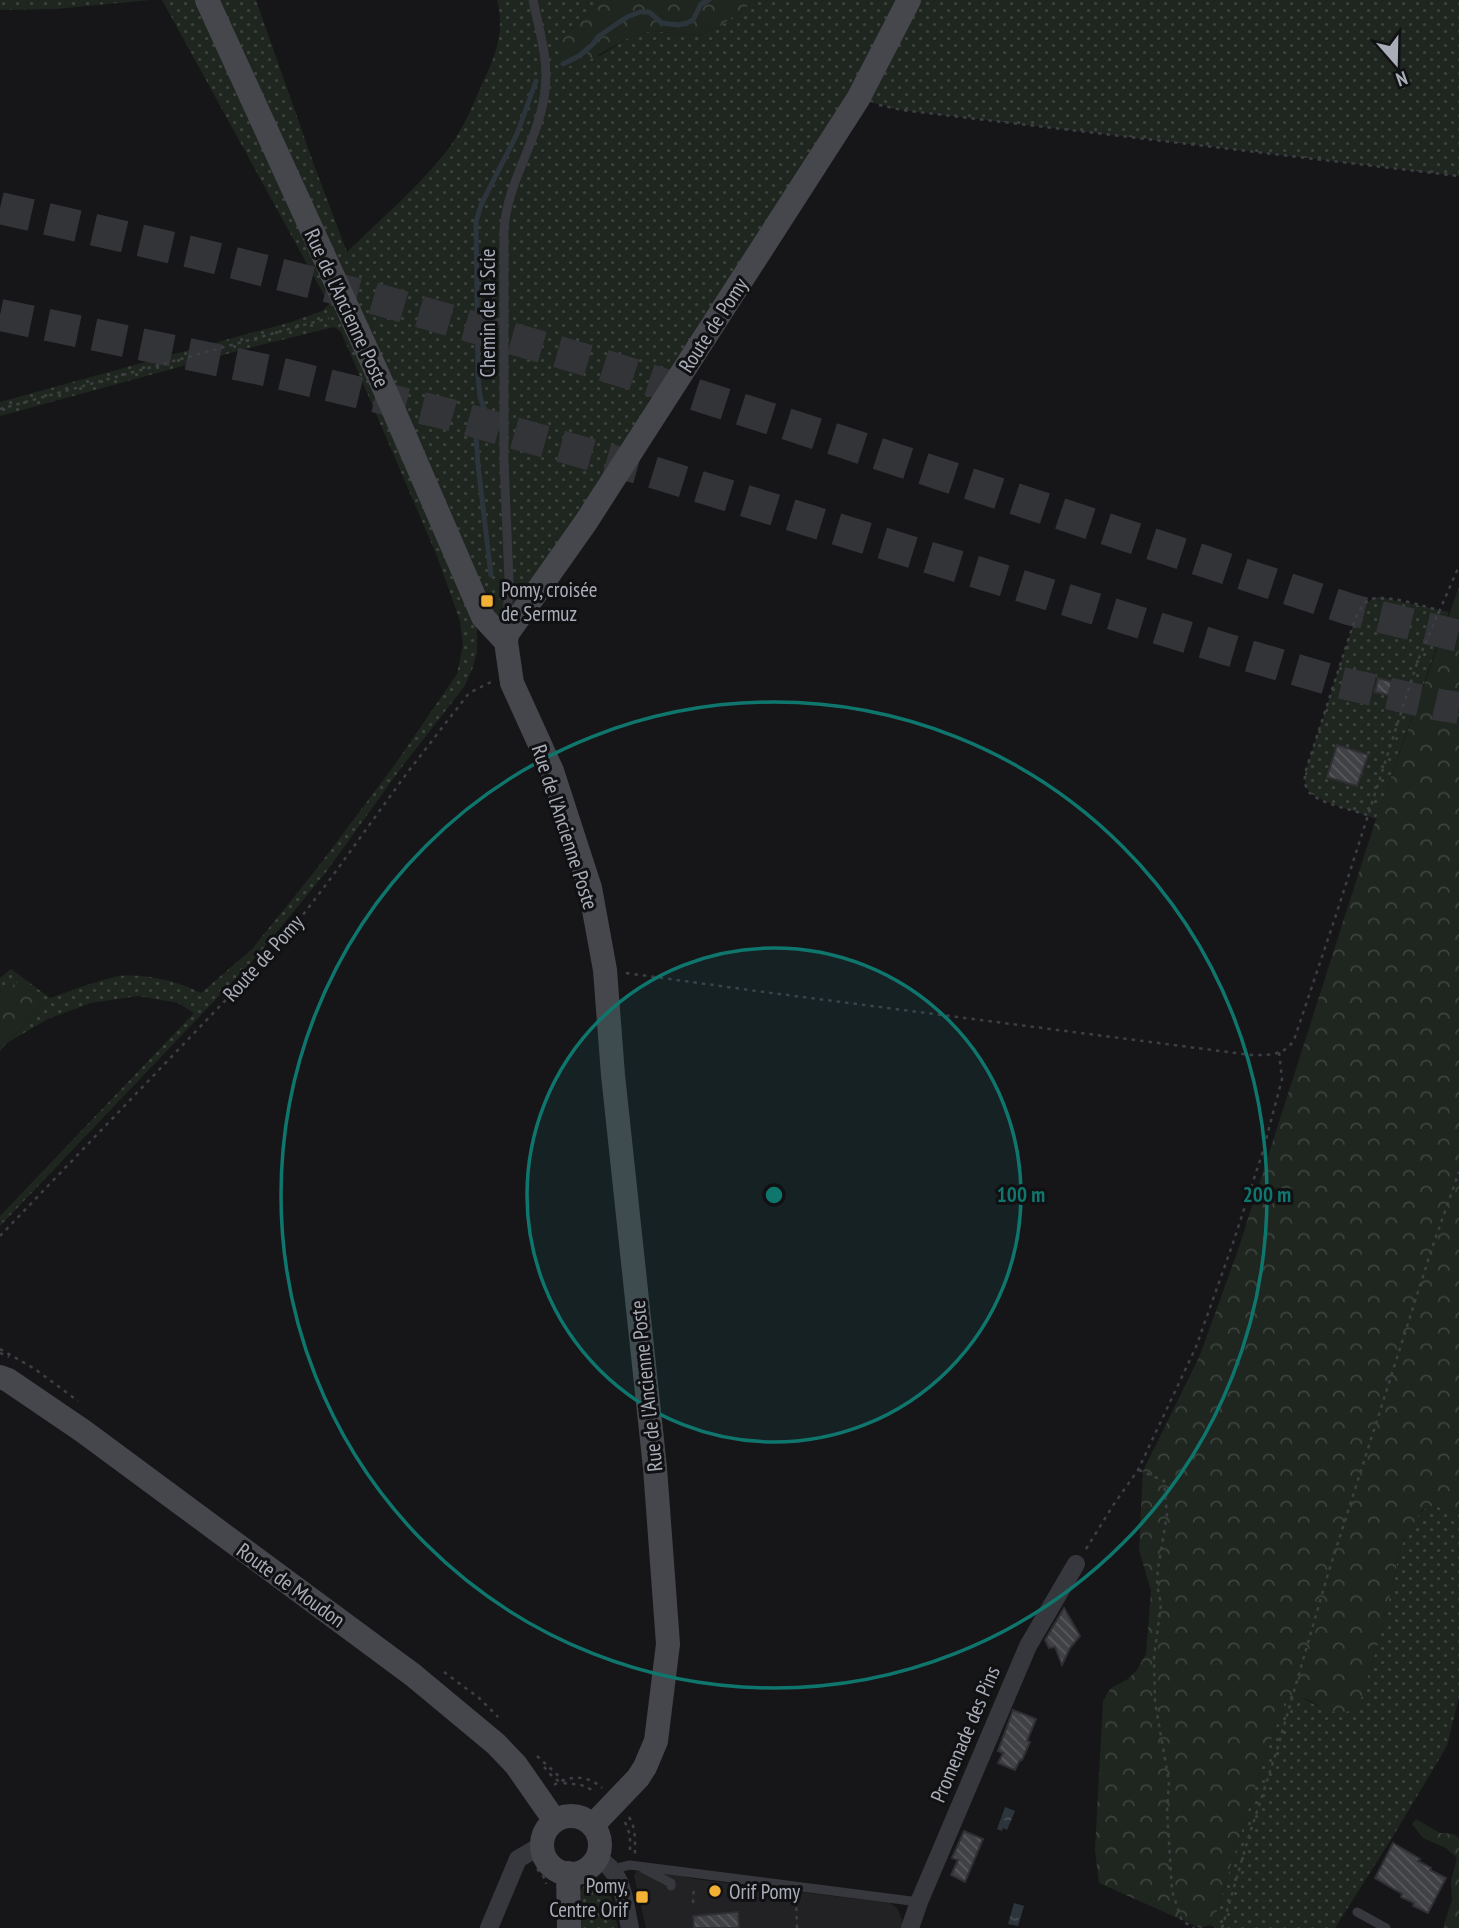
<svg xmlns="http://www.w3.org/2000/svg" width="1459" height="1928" font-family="'PT Sans Narrow',sans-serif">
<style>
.built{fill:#222225}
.grass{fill:url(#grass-dots)}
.forest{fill:url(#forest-crowns)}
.water{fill:url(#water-ripples)}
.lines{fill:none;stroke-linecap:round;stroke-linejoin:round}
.stream{stroke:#2c353c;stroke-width:5}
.building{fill:url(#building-back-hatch);stroke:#303034;stroke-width:2}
.highway-tunnel{stroke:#333438;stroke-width:32;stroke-dasharray:32 16;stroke-linecap:butt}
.path{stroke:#3d3f44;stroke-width:2.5;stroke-dasharray:3.5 5;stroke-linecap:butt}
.lane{stroke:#37383d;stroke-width:9}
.street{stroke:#37383d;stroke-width:18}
.secondary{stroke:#45474d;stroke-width:24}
.ring{fill:none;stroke:#0f766e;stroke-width:3.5}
.poi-dot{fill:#f2b134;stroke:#111113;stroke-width:2.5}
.labels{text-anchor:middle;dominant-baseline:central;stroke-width:6;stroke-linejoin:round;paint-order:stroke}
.street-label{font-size:21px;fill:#a8adb8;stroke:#111113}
.poi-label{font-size:21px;fill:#a8adb8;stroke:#111113;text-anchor:start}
.centre{fill:#0f766e;stroke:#111113;stroke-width:3.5}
.ring-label{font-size:21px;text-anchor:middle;font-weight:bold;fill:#0f766e;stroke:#111113;stroke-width:6;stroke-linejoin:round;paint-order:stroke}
</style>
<defs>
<pattern id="grass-dots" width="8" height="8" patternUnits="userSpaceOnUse" patternTransform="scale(1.75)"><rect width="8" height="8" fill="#1e261f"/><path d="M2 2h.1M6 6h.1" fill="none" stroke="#3c433d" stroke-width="1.8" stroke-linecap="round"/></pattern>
<pattern id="forest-crowns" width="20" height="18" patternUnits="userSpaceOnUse" patternTransform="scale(1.75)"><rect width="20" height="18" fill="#1e261f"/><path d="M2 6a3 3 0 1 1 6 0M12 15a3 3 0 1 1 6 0" fill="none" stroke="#3c433d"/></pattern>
<pattern id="water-ripples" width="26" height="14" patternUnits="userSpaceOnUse" patternTransform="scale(1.75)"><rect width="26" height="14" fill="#2c353c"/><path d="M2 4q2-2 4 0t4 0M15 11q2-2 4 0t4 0" fill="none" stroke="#485056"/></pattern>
<pattern id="building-back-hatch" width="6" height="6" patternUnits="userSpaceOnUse" patternTransform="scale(1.75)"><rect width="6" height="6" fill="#404145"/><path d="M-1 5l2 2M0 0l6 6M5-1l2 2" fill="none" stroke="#595a5e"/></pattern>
</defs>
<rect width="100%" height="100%" fill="#161618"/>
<path class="built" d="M639,1866L695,1879L890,1903L897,1908L902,1919V1928H646L634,1876Z"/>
<path class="grass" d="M0,0H150L56,9L0,10Z
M162,0H201L477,619V653L472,670L464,687L401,768L326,872L258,955L0,1226V1216L194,1013L178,1003L138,996L91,1003L48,1019L7,1043L43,1003L19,982L0,991V978L11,969L50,998C71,991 93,982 114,977C140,972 178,981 201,993L252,949L318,867L396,763L457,674L463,645L460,621L437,556L341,332L334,327L245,349L0,416V402L291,322L322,311L329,304Z
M215,0H256L314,165L347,252C380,220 416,189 445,153C462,132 472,107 483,82C496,55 505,30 497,0H602L559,42L600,56L628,38L651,31L699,35L719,27L756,0H1459V176L902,110L858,99L506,642Z
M1379,597L1449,612L1376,819C1361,812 1317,802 1309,791C1304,785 1304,777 1306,770L1355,619C1362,607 1366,601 1379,597Z
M1430,1506L1445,1508L1459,1514V1697L1447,1746L1392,1838L1335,1928H1216L1210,1925L1215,1917L1262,1765L1287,1696L1298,1695L1317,1706L1358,1707L1382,1631L1400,1550C1406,1534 1415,1513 1430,1506Z
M603,1880L610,1884V1894L618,1928H573C576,1902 572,1883 603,1880Z"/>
<path class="forest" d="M602,0H756L719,27L699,35L651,31L628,38L586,62L573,67L563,64L559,53V42Z
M1459,587V1514L1445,1508L1430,1506L1422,1510L1404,1539L1400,1550L1382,1631L1358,1708C1322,1724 1316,1692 1287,1696L1262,1765L1215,1917L1210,1925L1200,1928L1099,1883L1095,1850L1103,1701L1111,1688L1128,1679L1137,1670L1146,1654L1151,1591L1139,1550L1143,1471L1200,1355L1238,1250L1376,819Z
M19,982L43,1003L0,1051V991Z
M1416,1819L1440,1833L1454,1834L1459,1838V1928H1444V1924L1452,1900L1451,1881L1457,1858L1446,1848L1423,1838L1412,1824Z"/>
<path class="water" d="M1005,1807L1015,1811L1007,1830L1003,1828L1002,1831L997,1829Z
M1014,1903L1024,1906L1018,1926L1008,1924Z"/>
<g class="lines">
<path class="stream" d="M563,64L579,56L593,44L599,36L627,17L640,12H649L662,23L678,25L687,23L693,20L701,4L709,0
M491,575L478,465L476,435L478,426L486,413L480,397L478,375L476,222L481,205L517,134L536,81"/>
</g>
<path class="building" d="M1378,678L1392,682L1389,695L1375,692Z
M1337,745L1368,755L1357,786L1327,777Z
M1064,1608L1080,1636L1070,1648L1062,1665L1055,1647L1049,1648L1045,1640Z
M1013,1710L1036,1719L1027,1741L1030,1742L1022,1760H1020L1015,1770L998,1763L1003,1753L998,1751Z
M964,1831L983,1839L965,1882L951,1875L958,1860L952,1858Z
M1393,1843L1420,1859L1418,1861L1431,1868L1430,1870L1446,1878L1428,1913L1413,1906L1414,1903L1401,1897L1402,1894L1375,1878Z
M738,1912L739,1928H694L693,1916Z"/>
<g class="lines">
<path class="highway-tunnel" d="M0,208L195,253L373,298L600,364L843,442L1352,610L1459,636
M0,315L270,371L451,415L652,472L1229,650L1338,682L1440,705L1459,708"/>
<path class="path" d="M879,105L902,110L1459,176
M0,409L329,318
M1367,815C1353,810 1318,803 1309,792C1304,785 1304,778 1306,770L1355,619C1359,612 1362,604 1369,600C1383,593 1423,606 1438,610
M626,973L764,992L1251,1055C1268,1055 1284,1056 1294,1040L1335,918L1418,660L1459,566
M0,1236L264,960L299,920L331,878L407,773L469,693L493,681
M0,1349L35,1369L78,1401
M0,1353L9,1357
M1139,1470L1164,1481L1167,1515L1158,1568L1157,1585L1161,1604L1154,1657L1155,1702L1169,1782L1167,1811L1172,1891L1182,1921L1194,1928
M1086,1549L1114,1504L1138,1470L1196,1347L1233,1243L1263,1151L1282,1079L1279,1052
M444,1672L479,1698L498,1717
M537,1756L563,1780
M544,1767C548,1771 552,1777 557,1780C571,1788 580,1779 595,1793
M554,1785C570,1775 588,1775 602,1788
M629,1817C636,1828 635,1842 635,1855
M625,1822L630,1835V1853
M537,1869L546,1880V1884
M796,1899L797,1928
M693,1903L694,1886
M1222,1928L1249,1836L1277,1750L1327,1577L1433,1245L1459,1172"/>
<path class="lane" d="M507,624L509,580L504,463V230C507,180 540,139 545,90C549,60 539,30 533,0
M613,1869L630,1865L919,1902
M644,1869L671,1883V1886
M1357,1912L1386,1928"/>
<path class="street" d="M597,1858C624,1872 624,1900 630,1928
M489,1928L518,1859L535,1849L543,1847
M910,1928L919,1902L1028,1646L1076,1564"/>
<path class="secondary" d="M207,0L384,388L483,617L506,642
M0,1377L8,1380L83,1431L413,1675L496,1744L516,1765L555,1821
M542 1845a29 29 0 1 1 58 0a29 29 0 1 1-58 0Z
M593,1825L638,1778L645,1767L656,1741L668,1644L655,1468L613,1075L605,970L590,888L552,771L512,683L506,642L507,634L586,522L858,99L909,0
M568,1873L569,1928"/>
</g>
<circle cx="774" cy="1195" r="247" fill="#0f766e" fill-opacity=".12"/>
<g class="ring">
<circle cx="774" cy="1195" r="247"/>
<circle cx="774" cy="1195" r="493"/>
</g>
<g class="poi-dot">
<rect x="480" y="594" width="14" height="14" rx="3.5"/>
<circle cx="715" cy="1891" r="7"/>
<rect x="635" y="1890" width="14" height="14" rx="3.5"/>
</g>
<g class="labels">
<g class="street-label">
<text transform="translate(347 308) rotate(65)">Rue de l'Ancienne Poste</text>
<text transform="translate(487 313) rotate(-90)">Chemin de la Scie</text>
<text transform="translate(713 325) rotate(-57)">Route de Pomy</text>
<text transform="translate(565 827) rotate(72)">Rue de l'Ancienne Poste</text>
<text transform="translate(263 958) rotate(-48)">Route de Pomy</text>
<text transform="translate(646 1386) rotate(-96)">Rue de l'Ancienne Poste</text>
<text transform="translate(291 1585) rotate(36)">Route de Moudon</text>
<text transform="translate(965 1734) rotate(-67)">Promenade des Pins</text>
</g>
<g class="poi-label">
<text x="501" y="589">Pomy, croisée<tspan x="501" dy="24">de Sermuz</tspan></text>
<text x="628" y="1885" text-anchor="end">Pomy,<tspan x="628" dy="24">Centre Orif</tspan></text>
<text x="729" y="1891">Orif Pomy</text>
</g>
</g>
<circle cx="774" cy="1195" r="10" class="centre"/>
<g class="ring-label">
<text x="1021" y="1202">100 m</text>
<text x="1267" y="1202">200 m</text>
</g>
<g transform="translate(1396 63) rotate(160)" stroke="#111113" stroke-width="5" paint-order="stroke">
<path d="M0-5L12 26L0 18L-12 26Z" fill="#a8adb8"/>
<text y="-10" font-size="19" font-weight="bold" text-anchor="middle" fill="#a8adb8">N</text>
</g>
</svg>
